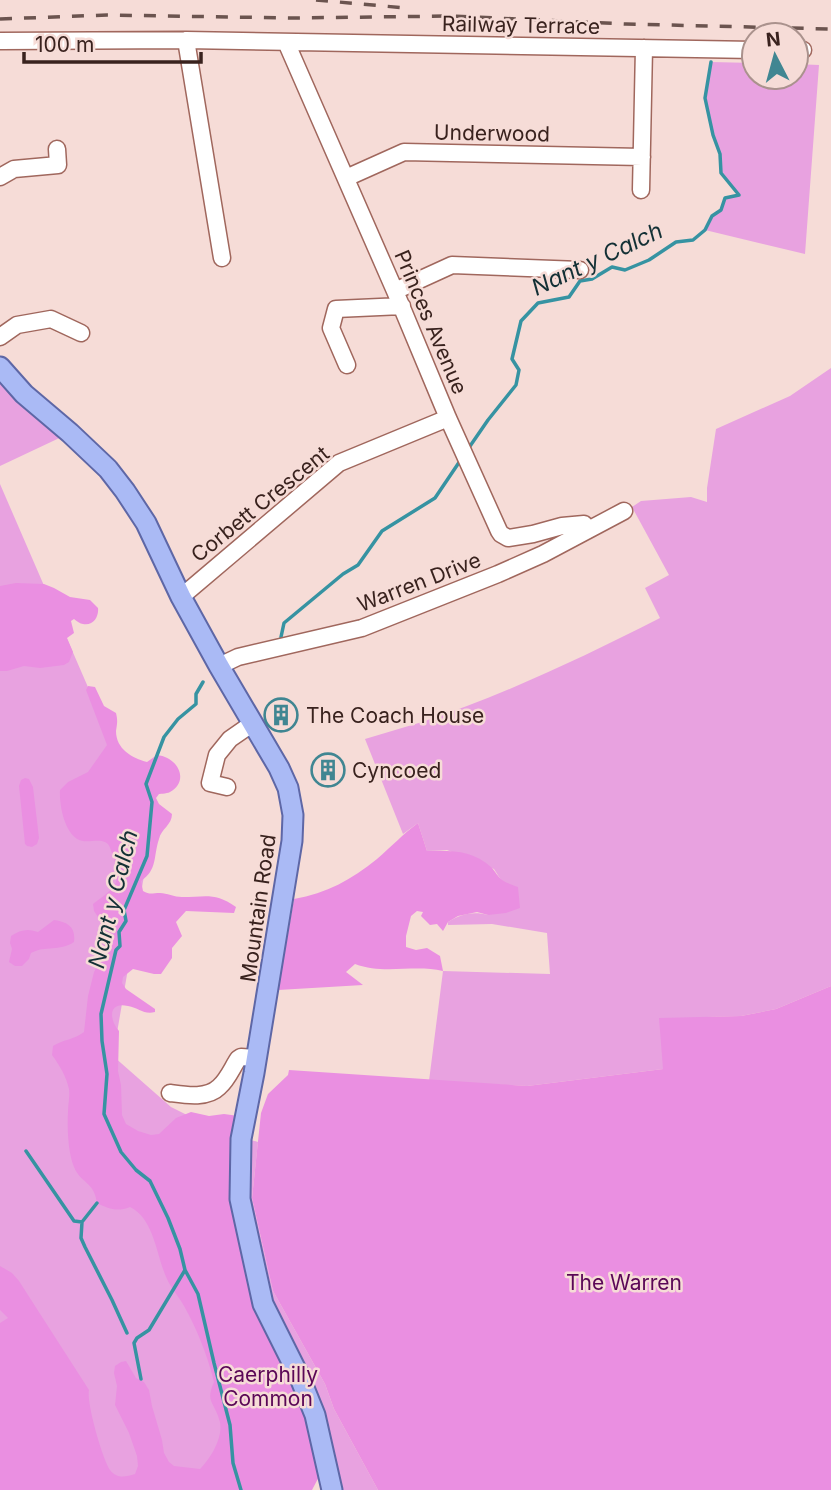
<svg xmlns="http://www.w3.org/2000/svg" width="831" height="1490" font-family="Inter,sans-serif">
<style>
.green{fill:#e8a2e0}
.forest{fill:#ea8fe1}
.lines{fill:none;stroke-linecap:round;stroke-linejoin:round}
.stream{stroke:#3693a2;stroke-width:3.5}
.minor-casing{stroke:#a0675d;stroke-width:19}
.major-casing{stroke:#5e67a6;stroke-width:23}
.minor{stroke:#fff;stroke-width:16}
.major{stroke:#aabaf5;stroke-width:19}
.rail{stroke:#6b544f;stroke-width:3.5;stroke-dasharray:12 12;stroke-linecap:butt}
.labels{text-anchor:middle;dominant-baseline:central;stroke-width:5;stroke-linejoin:round;paint-order:stroke}
.street-label{font-size:21px;fill:#39221e;stroke:#f6dcd7}
.poi-label{font-size:21px;fill:#39221e;stroke:#f6dcd7;text-anchor:start}
.park-label{font-size:21px;fill:#5b0757;stroke:#f6dcd7}
.water-label{font-size:23px;font-style:italic;fill:#133035;stroke:#f6dcd7}
</style>
<rect width="100%" height="100%" fill="#f6dcd7"/>
<path class="green" d="M711,62L754,63V77H796V64L819,65L805,254L705,230L712,216L721,210L725,198L738,195L721,173L720,154L713,135L705,98Z
M0,367L70,433L0,466Z
M831,368V986L776,1009L741,1016L707,1017L663,1069L527,1086L429,1081L443,971L550,974L547,933L492,924L448,925V922C461,914 473,911 488,915L501,880L494,869L447,850L427,851L418,823L403,834L365,739C384,733 403,728 422,722C504,695 583,657 660,618L645,588L669,575L632,507L641,501L691,497L707,502V488L716,429L790,396Z
M0,484L120,761L146,864L113,1056L171,1107L217,1130L258,1142L252,1198L273,1291L325,1384L334,1409L378,1490H324L322,1471L268,1490H0Z"/>
<path class="forest" d="M16,583L44,584L54,588L70,597L90,600L98,608C99,616 94,626 83,624C80,624 77,621 74,619L71,621L74,633L67,638L73,652L69,662L64,665L40,668L24,666L7,671H0V586Z
M88,686L95,687L104,706L116,713C118,721 117,724 116,731C116,749 132,758 147,762L157,755C178,757 190,781 170,792C170,793 160,794 159,794L156,798L159,804L172,814C172,825 161,829 159,839C153,857 158,869 141,881L143,891C150,895 152,893 160,893C167,893 174,897 182,897C206,897 215,892 236,907L234,913L186,911L176,922L182,936L172,948V958L161,974H154L133,969L123,977L122,983L126,989L155,1009V1012C144,1015 139,1008 128,1006C108,1001 109,1020 119,1031L118,1071L121,1085L122,1115L126,1124L138,1131L151,1135L159,1134L176,1118L191,1112L209,1116L224,1114L246,1117L241,1139L263,1304L300,1378L322,1471L312,1490H0V1323L8,1318L0,1310V1266L12,1273L19,1281L89,1390C86,1402 103,1460 110,1470C117,1479 125,1477 135,1474L138,1466L137,1456L129,1433L115,1405L117,1386L114,1373L115,1366L121,1362L126,1361L136,1378L144,1382L149,1390L152,1406L162,1440L164,1453L169,1462L174,1466L200,1469C211,1458 225,1435 219,1419C214,1402 205,1402 214,1382C208,1357 197,1329 184,1306C180,1298 173,1291 169,1283C156,1259 156,1220 130,1207C117,1212 109,1209 97,1203C94,1181 81,1184 74,1167C68,1153 67,1127 68,1112C68,1104 70,1097 69,1089C66,1076 60,1066 52,1055L53,1046C64,1039 74,1040 84,1032L88,996L94,972L105,952L100,920L94,911L93,904C115,888 123,883 113,856C111,851 110,844 105,842C99,839 90,842 83,841C65,838 59,805 60,790L68,782L88,772L107,745L86,690Z
M25,778L29,779L33,787L39,838L37,844L32,847L27,846L25,844L19,786L21,780Z
M418,823L427,851C450,850 473,850 491,867C495,871 498,877 502,880C506,883 513,885 518,887L520,908L506,913L488,915L477,912L458,916L448,922L443,931L437,924L430,925L421,916L423,912L417,911L411,916L406,936V947L416,950L427,948L440,956L443,971C414,964 384,975 355,964L346,972L363,985L278,990L294,899C327,893 351,880 377,859C391,847 403,834 418,823Z
M54,920C68,922 76,927 74,942C59,952 46,945 31,953L29,959L22,966H15L9,962L12,949L10,943L11,936C20,930 27,928 38,932Z
M831,986V1490H378L334,1409L325,1384L273,1291L252,1198L261,1113L268,1094L288,1075L289,1070L527,1086L663,1069L659,1018L741,1016L776,1009Z"/>
<g class="lines">
<path class="stream" d="M468,449L488,420L516,385L519,370L512,359L521,321L538,303L569,297L580,281L592,279L612,267L625,270L649,260L676,242L693,240L705,230L712,216L721,210L725,198L739,195L721,173L720,154L713,135L705,98L711,62
M281,637L284,623L343,574L358,565L382,531L435,498L462,458
M203,682L196,694V704L178,719L164,737L146,784L152,802L147,856L124,910L126,921L119,932L120,946L116,950L101,1014L102,1041L107,1074L104,1114L121,1152L136,1170L150,1181L168,1218L180,1249L185,1270L198,1294L214,1363L230,1425L233,1463L241,1490
M26,1151L74,1221L82,1222L97,1203
M82,1222L81,1238L85,1247L112,1300L127,1333
M141,1379L134,1343L137,1338L149,1330L185,1270"/>
<defs>
<path id="minor" d="M186,40L222,258
M0,41L186,40L754,50
M286,42L395,291L448,418L499,531L501,534L508,538L533,534L562,526L584,524L588,529
M796,50H803
M0,177L14,169L58,165L57,149
M346,178L404,152L642,157
M641,190L644,48
M395,291L452,265L580,270
M0,337L17,325L51,319L81,333
M347,365L331,328L336,309L402,306
M181,597L339,463L448,418
M219,666L238,657L362,628L498,574L543,554L624,511
M227,787L210,783L217,755L230,739L253,723
M170,1093C185,1095 207,1099 219,1087C228,1079 232,1068 238,1059L241,1057L257,1058"/>
<path id="major" d="M0,367L24,394L70,433L108,469L125,491L146,523L181,597L219,666L279,768L288,788L293,815L292,841L254,1073L241,1139L240,1199L263,1304L300,1378L315,1415L332,1490"/>
</defs>
<use href="#minor" class="minor-casing"/>
<use href="#major" class="major-casing"/>
<use href="#minor" class="minor"/>
<use href="#major" class="major"/>
<path class="rail" d="M316,0L406,8
M0,19L107,15L292,18L452,16L626,24L831,29"/>
</g>
<defs>
<symbol id="building-ring" viewBox="-11 -11 22 22"><circle r="9.5" fill="#f6dcd7" stroke="#408692" stroke-width="1.5"/><path d="M-4-6H4V6H1V3H-1V6H-4ZM-2.5-4.3h1.7v1.8h-1.7ZM.8-4.3h1.7v1.8H.8ZM-2.5-1h1.7V.8h-1.7ZM.8-1h1.7V.8H.8Z" fill="#408692"/></symbol>
</defs>
<g fill-rule="evenodd">
<use href="#building-ring" x="262" y="696" width="38" height="38"/>
<use href="#building-ring" x="309" y="751" width="38" height="38"/>
</g>
<g class="labels">
<g class="street-label">
<text transform="translate(521 25) rotate(1)">Railway Terrace</text>
<text transform="translate(492 133) rotate(1)">Underwood</text>
<text transform="translate(431 322) rotate(67)">Princes Avenue</text>
<text transform="translate(260 504) rotate(-39)">Corbett Crescent</text>
<text transform="translate(419 582) rotate(-21)">Warren Drive</text>
<text transform="translate(258 908) rotate(-82)">Mountain Road</text>
</g>
<g class="poi-label">
<text x="306" y="715">The Coach House</text>
<text x="352" y="770">Cyncoed</text>
</g>
<g class="park-label">
<text x="624" y="1282">The Warren</text>
<text x="268" y="1374">Caerphilly<tspan x="268" dy="24">Common</tspan></text>
</g>
<g class="water-label">
<text transform="translate(597 259) rotate(-25)">Nant y Calch</text>
<text transform="translate(113 899) rotate(-76)">Nant y Calch</text>
</g>
</g>
<g transform="translate(775 56) rotate(354)"><circle r="33" fill="#f6dcd7" stroke="#aa928d" stroke-width="2"/>
<path d="M0-5L12 26L0 18L-12 26Z" fill="#408692"/>
<text y="-10" font-size="19" font-weight="bold" text-anchor="middle" fill="#39221e">N</text>
</g>
<path d="M24 52v10h177v-10" fill="none" stroke="#39221e" stroke-width="3.5"/>
<text x="35" y="52" font-size="21" fill="#39221e" stroke="#f6dcd7" stroke-width="5" paint-order="stroke">100 m</text>
</svg>
